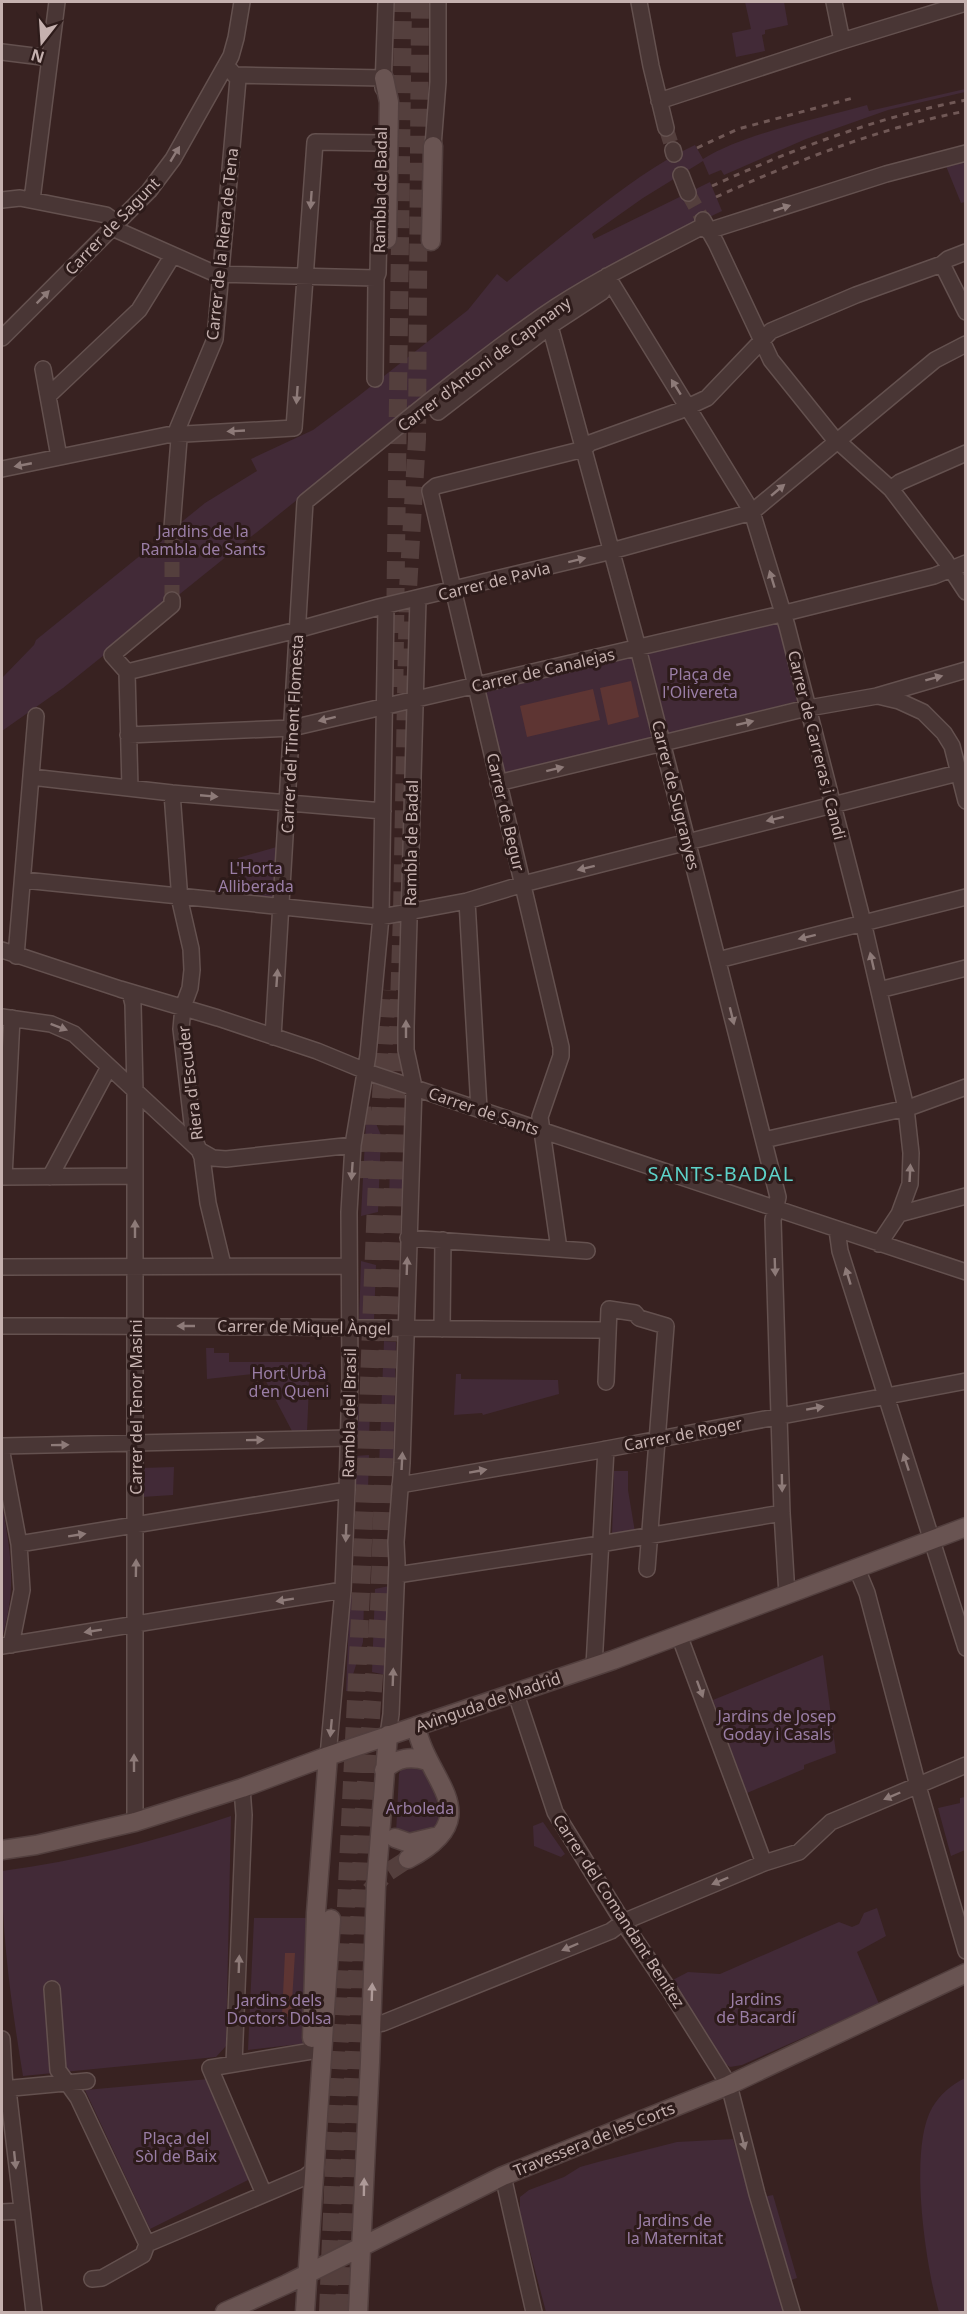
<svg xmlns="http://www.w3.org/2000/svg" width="967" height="2314" font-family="'Noto Sans',sans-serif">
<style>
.green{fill:#422a37}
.water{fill:#5e3533}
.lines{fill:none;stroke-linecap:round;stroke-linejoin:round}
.minor-tunnel{stroke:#543f3d;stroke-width:15;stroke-dasharray:15 8;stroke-linecap:butt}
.major-tunnel{stroke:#543f3d;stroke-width:18;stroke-dasharray:18 9;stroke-linecap:butt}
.minor-casing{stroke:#64514f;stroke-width:18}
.major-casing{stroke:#523f3e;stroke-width:21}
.minor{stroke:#493635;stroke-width:15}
.major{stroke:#695452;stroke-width:18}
.rail{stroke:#705856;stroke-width:3;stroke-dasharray:6 6;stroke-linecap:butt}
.oneway{fill:#8d7a78}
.oneway2{fill:#ae9a98}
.labels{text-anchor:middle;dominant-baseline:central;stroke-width:6;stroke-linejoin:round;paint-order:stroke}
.street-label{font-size:16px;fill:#c5b1af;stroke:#2d1b1a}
.park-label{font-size:16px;fill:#9a7ea6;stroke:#2d1b1a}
.quarter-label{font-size:20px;letter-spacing:1.5px;fill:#5dd2c9;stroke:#2d1b1a}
</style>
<rect width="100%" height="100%" fill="#382221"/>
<path class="green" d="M745,2H784L788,25L765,30V34L762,35L765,51L736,57L732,33L751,29Z
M965,89V92L888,110L806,139L724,175L721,170L709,175L703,161L643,198L592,234L594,239L710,182L722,211L666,238L323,479L63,688L2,731V678L34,645L36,640L205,503L257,471L251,459L313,430L356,398L468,310L497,274L507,282C534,258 562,236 590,214C624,188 656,163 695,145L703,159C745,133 818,119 867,105L869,111Z
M963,161L965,167V202L961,203L946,166Z
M781,619L802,700L667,735L645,652Z
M631,655L652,738L504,775L484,690Z
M280,846L276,900L234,896L238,858Z
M367,1103L381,1135L378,1212L361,1216Z
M390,1161L407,1162L405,1207L389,1202Z
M361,1261L376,1265L374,1321H359Z
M384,1341L396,1342L393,1466H379Z
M206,1348H214V1353H229V1362H310L307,1432L293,1433L260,1370L253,1374L207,1379Z
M456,1374H461V1379L558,1380L559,1394L483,1415L482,1413L454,1415Z
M354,1407H370L369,1443L353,1445Z
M369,1455L368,1490L354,1495L355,1456Z
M174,1467L173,1495L142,1497V1468Z
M614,1471H628V1490L635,1532L612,1535Z
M2,1504C11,1555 17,1587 2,1638Z
M389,1586L386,1675L372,1672L375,1589Z
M350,1595L364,1599L363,1642L348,1691H346Z
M823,1655L836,1753L804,1765V1769L747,1793L713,1700Z
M405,1766H421L443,1806L441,1818L434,1830L418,1837L396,1833L399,1774L401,1769Z
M965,1797V1850L951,1856L938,1808L960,1803V1798Z
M231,1816L226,2046L216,2057L23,2076C12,2009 2,1940 2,1871C79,1861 156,1841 231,1816Z
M543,1822L565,1854L561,1857L534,1846L533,1826Z
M877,1908L886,1936L857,1952L879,2004L742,2065L730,2067L720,2060L669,1982L688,1972L720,1974L839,1922L852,1927L859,1924L864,1913Z
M254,1918H311L309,2043L248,2050Z
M965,2078V2312H939C926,2267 908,2150 932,2108C940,2094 951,2085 965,2078Z
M209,2079L254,2177L150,2229L85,2090Z
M733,2139L786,2312H546L520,2214V2197L529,2190L564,2177L580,2167L598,2162L677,2142Z
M773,2195L797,2278L788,2281L763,2197Z"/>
<path class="water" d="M631,681L639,717L608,725L600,688Z
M593,689L600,720L527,737L520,706Z
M285,1953H295L291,2017L282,2016Z"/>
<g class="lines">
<path class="minor-tunnel" d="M666,128L673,150
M688,193L703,220
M172,600V528"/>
<path class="major-tunnel" d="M394,714L403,2
M362,1107L365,1178
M370,1891L385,1874L408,1859
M328,2312C337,2080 349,1847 360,1615C369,1406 374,1198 387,990
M344,2312L363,1825L379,1609L402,913L408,589L417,439L420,2"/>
<defs>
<path id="minor" d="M639,2L651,66L666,128
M834,2L842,41
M2,52L50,58
M235,75L384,78
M383,88L386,2
M659,101L842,41L966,3
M433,146L438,82V2
M673,150L674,154
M681,175L688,193
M2,200L20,198L106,215L117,223L119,231L216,274L376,278
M32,200L57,2
M703,220L716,243L771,360L832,436L891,489L945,560L966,592
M708,231L886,174L966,153
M942,264L966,312
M607,276L752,512L787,626L863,922L906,1108L911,1153L910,1184L899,1214L879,1244
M543,316L550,326L638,648L778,1197L773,1220L782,1513L787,1595
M2,338L149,191L173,159L231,56L236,38L242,2
M43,369L59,457
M375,379L376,278L378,273L379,223
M48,396L139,310L173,255
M438,412L550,326L602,292
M584,449L590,443L679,411L707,398L771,331L856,295L942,264L948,259L966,252
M2,469L167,435L294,428L315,142L382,143
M891,489L900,482L966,453
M172,528L179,439L177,430L215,339L238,79L226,65
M127,672L293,631L379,607L604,553L752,512L935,360L966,344
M878,696L899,701L923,712L944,733L952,746L966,801
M128,735L292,728L777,615L934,576L966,563
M31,777L172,793L383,811
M498,783L803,709L877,696L966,670
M130,788L127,672L112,655L172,605V600
M172,793L180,901L191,949L192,970L190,988L183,1007L181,1029L192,1123L196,1143L202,1157L208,1203L223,1265
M24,880L381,917L467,901L527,883L966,771
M467,901L479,1109
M2,950L120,989L218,1018L317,1051L373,1074L966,1272
M16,956L36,716
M718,960L966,897
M879,990L966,968
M130,992L133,1004L135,1090V1822
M2,1017L51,1024L74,1034L199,1150L213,1158L226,1159L353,1145
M273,1037L305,502C383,439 460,374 542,316C593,281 650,254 705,225
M764,1140L911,1107L966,1087
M2,1177L135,1176
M4,1177L12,1018
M50,1177L109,1067
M899,1214L966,1196
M837,1230L840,1251L966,1648
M408,1238L587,1251
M559,1249L540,1117L561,1056V1047L430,491L436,486L584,449
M2,1267L348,1266
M2,1326C204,1325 405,1329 607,1330
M442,1329L443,1240
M606,1382L609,1309L635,1313L639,1318L666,1326L647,1569
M2,1446L349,1438
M2,1453L19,1544L22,1590L11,1645
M400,1485L596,1451L966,1381
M19,1544L347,1490
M857,1569L867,1593L918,1786L966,1951
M397,1575L600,1544L782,1513
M679,1635L764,1863
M2,1646L343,1590
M594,1666L606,1449
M516,1694L555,1812L623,1922L670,1991L729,2085L757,2194L792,2312
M388,1735L391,1714L397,1563L396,1542L402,1463L414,1087L406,1050V1027L418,599
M328,1756L343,1590L347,1490L350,1378L349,1212L353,1145L368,1055L381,917L386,606
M52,1989L58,2070L78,2098L147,2244
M371,2025L383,2023L611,1931L623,1922L764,1863L799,1852L831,1822L966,1765
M2,2039L5,2088L9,2098L34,2312
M234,2064L244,1815L242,1788
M2,2089L87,2081
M503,2176L534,2312
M264,2194L210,2068L312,2051
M2,2212L21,2211
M92,2279L102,2278L143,2255L147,2244L305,2177L315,2169"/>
<path id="major" d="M384,78L389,102L387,239
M431,241L433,146
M384,1770C398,1757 411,1756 428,1761
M395,1838L409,1843L434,1837
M2,1850L36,1845L135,1822L242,1788L328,1756L613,1660L966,1527
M408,1859C490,1816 427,1783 416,1726
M312,2038L316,1913L328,1756
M225,2312L287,2284L503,2176L729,2085L966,1973
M305,2312L331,1919
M358,2312L370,2062L376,1886L388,1735"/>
</defs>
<use href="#minor" class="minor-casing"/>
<use href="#major" class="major-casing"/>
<use href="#minor" class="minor"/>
<use href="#major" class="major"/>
<path class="rail" d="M697,148L738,129L853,98
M712,186C793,149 878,117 966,100
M716,197C796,161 879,128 966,111"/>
</g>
<defs><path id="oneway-solid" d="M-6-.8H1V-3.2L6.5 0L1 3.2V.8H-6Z" transform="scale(1.5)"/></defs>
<g class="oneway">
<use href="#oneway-solid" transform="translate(175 154) rotate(-59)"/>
<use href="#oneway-solid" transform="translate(311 200) rotate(94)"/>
<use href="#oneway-solid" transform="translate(782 208) rotate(-18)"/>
<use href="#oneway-solid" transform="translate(43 297) rotate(-45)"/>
<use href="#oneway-solid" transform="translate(676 387) rotate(-122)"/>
<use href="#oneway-solid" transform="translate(297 395) rotate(94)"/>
<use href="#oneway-solid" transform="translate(236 431) rotate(177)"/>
<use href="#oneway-solid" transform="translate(23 465) rotate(169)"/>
<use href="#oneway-solid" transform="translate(778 490) rotate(-40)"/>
<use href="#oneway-solid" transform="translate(577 560) rotate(-14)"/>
<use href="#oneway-solid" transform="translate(772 579) rotate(-107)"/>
<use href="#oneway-solid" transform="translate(934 678) rotate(-15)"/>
<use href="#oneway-solid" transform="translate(327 719) rotate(166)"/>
<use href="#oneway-solid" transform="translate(745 723) rotate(-13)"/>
<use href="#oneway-solid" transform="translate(555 769) rotate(-14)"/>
<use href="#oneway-solid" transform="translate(209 796) rotate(5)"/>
<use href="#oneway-solid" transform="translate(775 819) rotate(166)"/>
<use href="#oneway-solid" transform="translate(586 868) rotate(166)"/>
<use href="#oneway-solid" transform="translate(807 937) rotate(166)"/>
<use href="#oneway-solid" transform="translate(872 961) rotate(-103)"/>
<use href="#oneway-solid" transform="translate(277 978) rotate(-86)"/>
<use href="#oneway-solid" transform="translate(732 1016) rotate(76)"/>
<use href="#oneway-solid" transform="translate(59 1027) rotate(21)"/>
<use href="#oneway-solid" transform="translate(406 1029) rotate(-90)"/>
<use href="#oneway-solid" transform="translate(352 1171) rotate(94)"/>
<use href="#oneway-solid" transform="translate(910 1173) rotate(-87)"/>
<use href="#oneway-solid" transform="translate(135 1229) rotate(-90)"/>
<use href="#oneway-solid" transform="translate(407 1266) rotate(-88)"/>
<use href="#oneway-solid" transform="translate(775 1267) rotate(88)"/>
<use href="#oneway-solid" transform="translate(848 1276) rotate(-107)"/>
<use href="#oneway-solid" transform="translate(186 1326) rotate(-180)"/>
<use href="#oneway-solid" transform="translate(815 1408) rotate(-10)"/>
<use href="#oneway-solid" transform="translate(255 1440) rotate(-1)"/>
<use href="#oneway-solid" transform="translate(60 1445) rotate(-1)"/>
<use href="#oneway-solid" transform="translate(402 1461) rotate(-87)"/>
<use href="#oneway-solid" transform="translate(906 1462) rotate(-108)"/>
<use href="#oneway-solid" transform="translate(478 1471) rotate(-10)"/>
<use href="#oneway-solid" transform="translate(782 1483) rotate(89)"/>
<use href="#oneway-solid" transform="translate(346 1533) rotate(92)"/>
<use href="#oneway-solid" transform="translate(77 1535) rotate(-9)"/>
<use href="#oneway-solid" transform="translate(136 1568) rotate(-89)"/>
<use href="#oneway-solid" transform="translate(285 1600) rotate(171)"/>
<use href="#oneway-solid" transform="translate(93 1631) rotate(171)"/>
<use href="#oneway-solid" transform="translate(393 1677) rotate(-88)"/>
<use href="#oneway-solid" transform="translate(700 1689) rotate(70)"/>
<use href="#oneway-solid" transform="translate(331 1728) rotate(95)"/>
<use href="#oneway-solid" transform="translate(134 1763) rotate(-90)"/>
<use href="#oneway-solid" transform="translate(892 1796) rotate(157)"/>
<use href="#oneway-solid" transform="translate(720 1881) rotate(157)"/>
<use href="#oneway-solid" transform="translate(570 1947) rotate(157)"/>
<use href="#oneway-solid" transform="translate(239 1964) rotate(-88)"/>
<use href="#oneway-solid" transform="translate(743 2141) rotate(75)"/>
<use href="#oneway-solid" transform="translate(15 2160) rotate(84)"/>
</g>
<g class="oneway2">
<use href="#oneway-solid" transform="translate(372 1992) rotate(-88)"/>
<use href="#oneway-solid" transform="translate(364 2187) rotate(-89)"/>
</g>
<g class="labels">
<g class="street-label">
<text transform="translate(380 190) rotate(-89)">Rambla de Badal</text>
<text transform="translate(112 226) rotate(-46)">Carrer de Sagunt</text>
<text transform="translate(222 244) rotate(-84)">Carrer de la Riera de Tena</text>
<text transform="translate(484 364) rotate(-37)">Carrer d'Antoni de Capmany</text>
<text transform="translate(494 581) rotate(-14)">Carrer de Pavia</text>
<text transform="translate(543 670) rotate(-13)">Carrer de Canalejas</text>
<text transform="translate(292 734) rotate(-87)">Carrer del Tinent Flomesta</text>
<text transform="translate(817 745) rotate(76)">Carrer de Carreras i Candi</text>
<text transform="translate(676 795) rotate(76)">Carrer de Sugranyes</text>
<text transform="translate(506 812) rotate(77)">Carrer de Begur</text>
<text transform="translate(411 843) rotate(-89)">Rambla de Badal</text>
<text transform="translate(190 1083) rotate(-97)">Riera d'Escuder</text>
<text transform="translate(484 1111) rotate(19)">Carrer de Sants</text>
<text transform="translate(304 1327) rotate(1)">Carrer de Miquel Àngel</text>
<text transform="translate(136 1407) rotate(-90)">Carrer del Tenor Masini</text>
<text transform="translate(349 1413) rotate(-89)">Rambla del Brasil</text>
<text transform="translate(683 1434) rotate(-11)">Carrer de Roger</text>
<text transform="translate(488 1702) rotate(-19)">Avinguda de Madrid</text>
<text transform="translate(619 1911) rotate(57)">Carrer del Comandant Benítez</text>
<text transform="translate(594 2139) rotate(-22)">Travessera de les Corts</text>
</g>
<g class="park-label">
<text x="203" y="531">Jardins de la<tspan x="203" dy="18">Rambla de Sants</tspan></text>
<text x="700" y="674">Plaça de<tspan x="700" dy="18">l'Olivereta</tspan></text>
<text x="256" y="868">L'Horta<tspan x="256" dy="18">Alliberada</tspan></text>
<text x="289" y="1373">Hort Urbà<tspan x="289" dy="18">d'en Queni</tspan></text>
<text x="777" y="1716">Jardins de Josep<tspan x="777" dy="18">Goday i Casals</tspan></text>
<text x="420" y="1808">Arboleda</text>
<text x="756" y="1999">Jardins<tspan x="756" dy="18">de Bacardí</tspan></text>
<text x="279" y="2000">Jardins dels<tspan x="279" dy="18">Doctors Dolsa</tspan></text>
<text x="176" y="2138">Plaça del<tspan x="176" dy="18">Sòl de Baix</tspan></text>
<text x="675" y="2220">Jardins de<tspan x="675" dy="18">la Maternitat</tspan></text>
</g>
<g class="quarter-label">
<text x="721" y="1173">SANTS-BADAL</text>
</g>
</g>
<rect width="967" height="2314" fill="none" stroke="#c5b1af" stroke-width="6"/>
<g transform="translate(42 42) rotate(197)" stroke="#2d1b1a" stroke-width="4.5" paint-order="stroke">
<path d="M0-4.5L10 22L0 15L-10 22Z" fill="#c5b1af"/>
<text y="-9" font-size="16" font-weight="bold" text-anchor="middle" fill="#c5b1af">N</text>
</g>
</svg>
